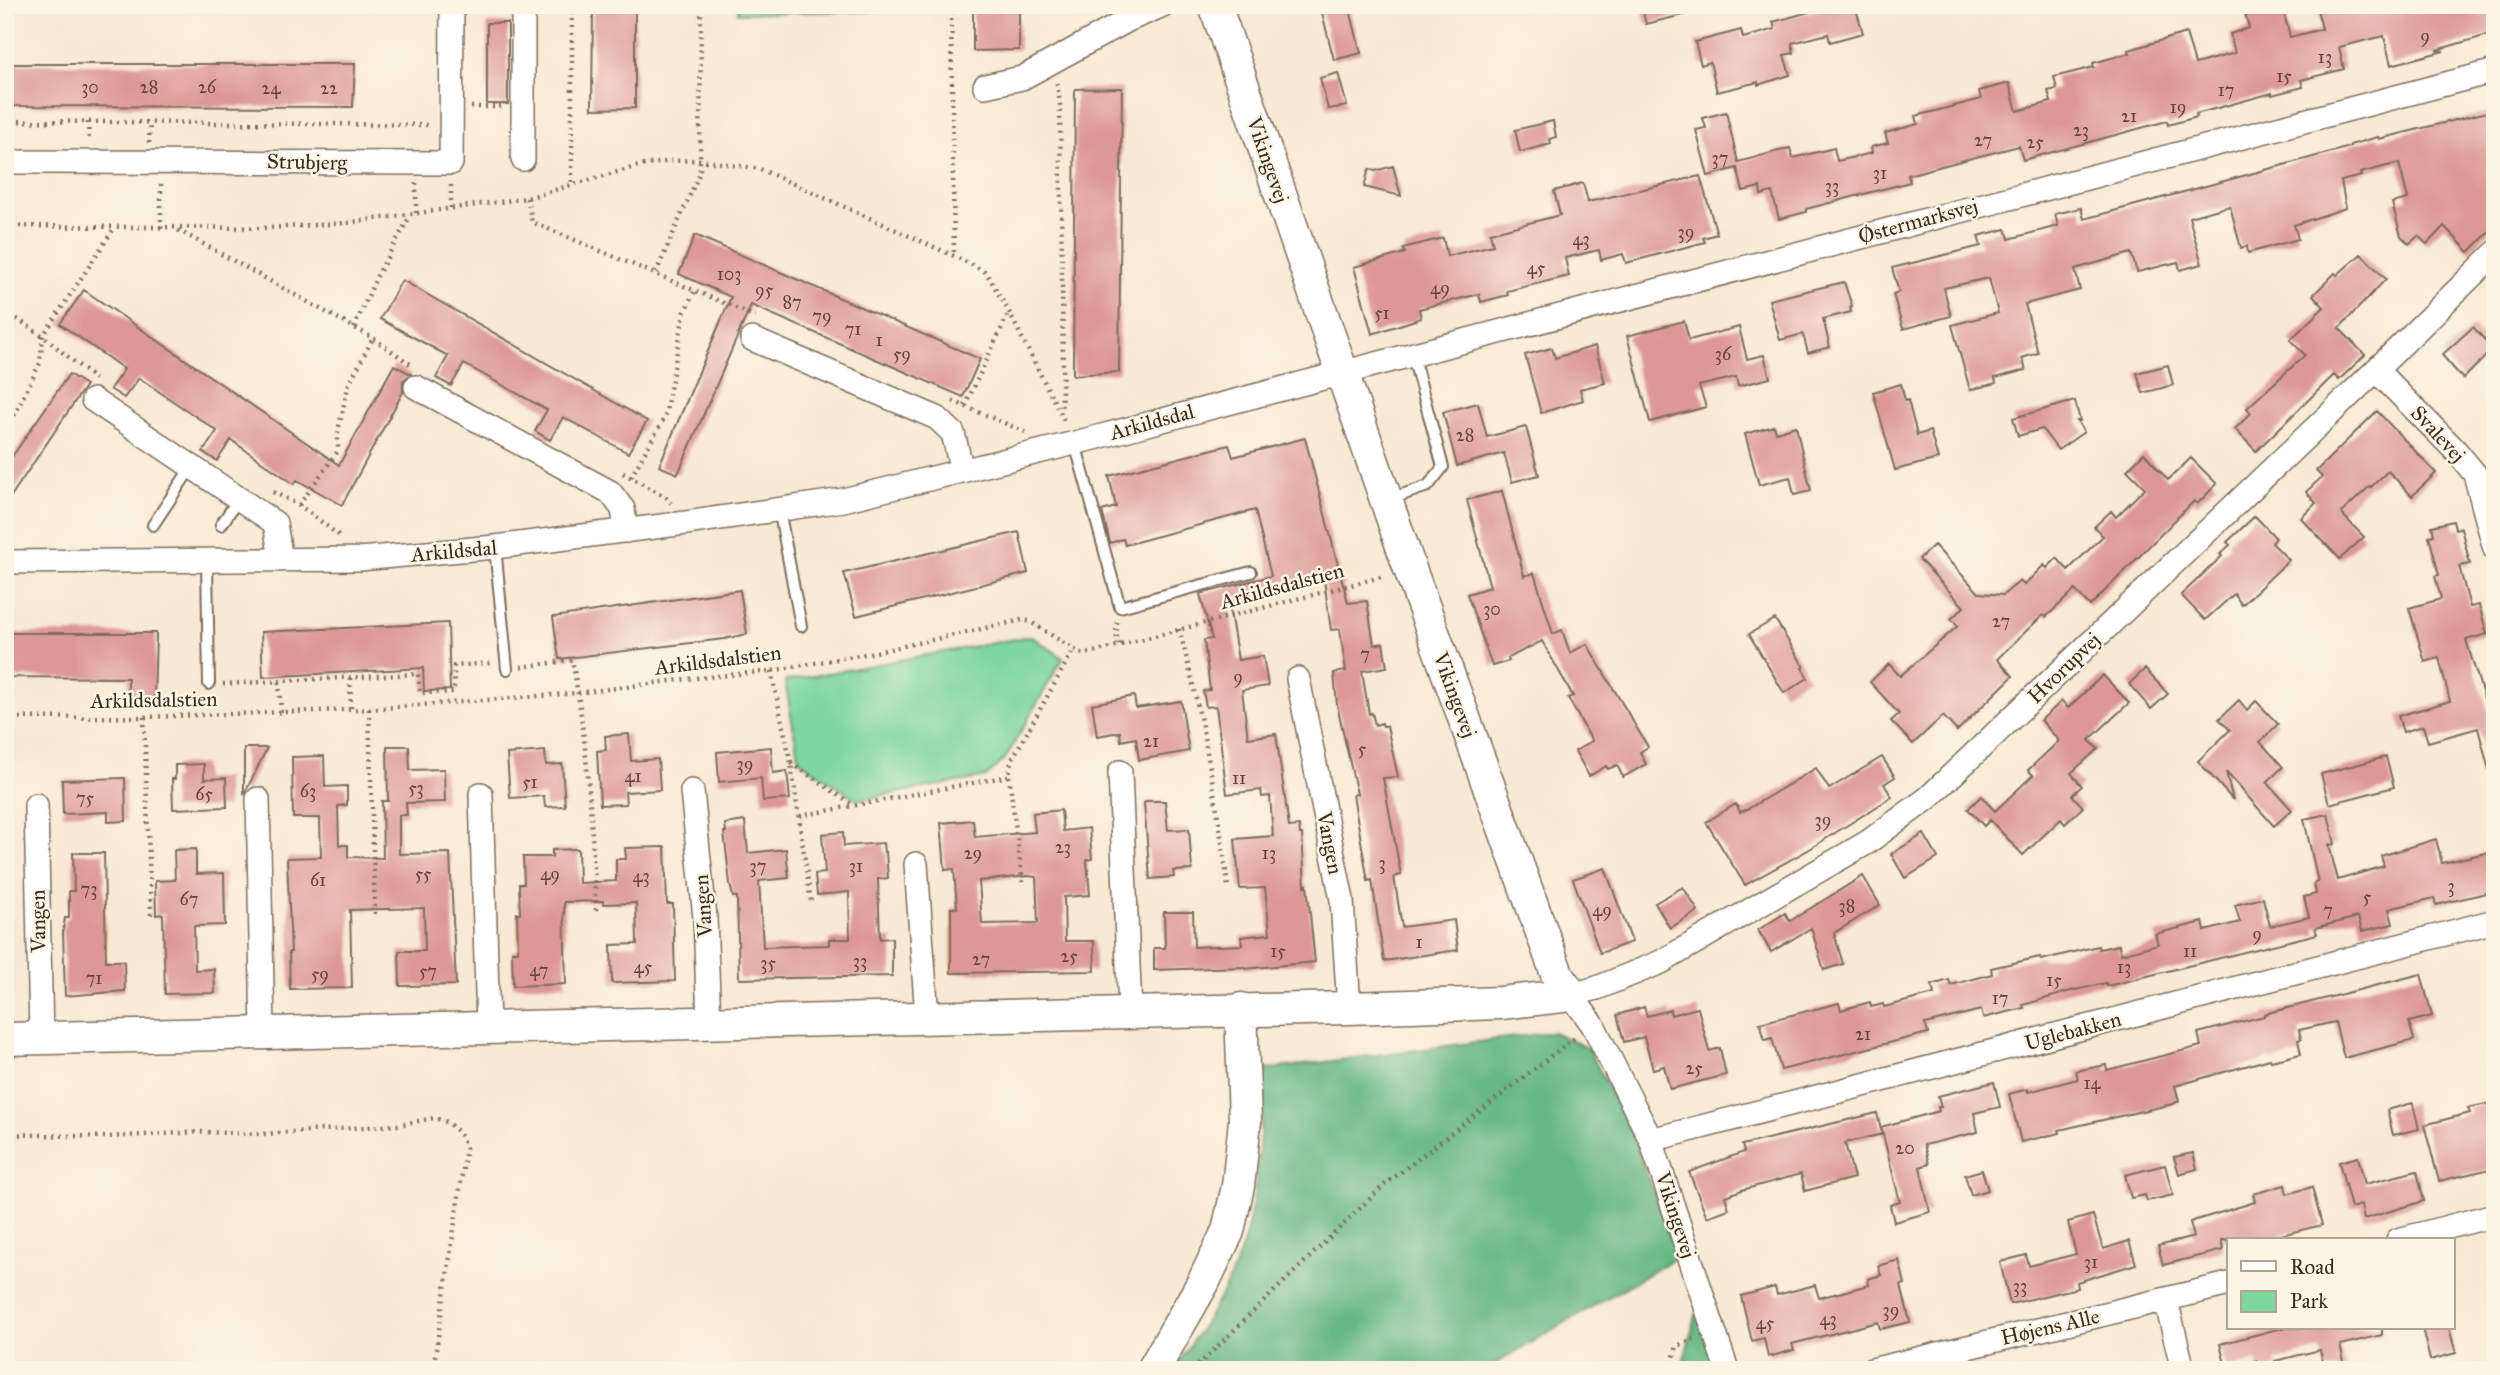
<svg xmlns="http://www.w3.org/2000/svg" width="2500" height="1375" font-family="'IM FELL Great Primer',serif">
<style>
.green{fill:#7ed79d;stroke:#5c805e;stroke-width:2}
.forest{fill:#66b884;stroke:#507151;stroke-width:2}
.building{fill:#dd9795;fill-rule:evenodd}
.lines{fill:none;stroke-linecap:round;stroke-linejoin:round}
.lane-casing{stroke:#7d6d5d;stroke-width:14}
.street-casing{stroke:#7d6d5d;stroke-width:26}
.secondary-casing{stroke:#7d6d5d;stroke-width:35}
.path{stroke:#7d6d5d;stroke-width:4.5;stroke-dasharray:2 5;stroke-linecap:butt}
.lane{stroke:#fff;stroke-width:10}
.street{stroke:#fff;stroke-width:23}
.secondary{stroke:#fff;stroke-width:32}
.labels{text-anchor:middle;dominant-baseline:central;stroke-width:5;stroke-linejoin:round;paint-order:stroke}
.number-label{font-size:18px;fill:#64453c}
.street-label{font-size:21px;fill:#3b2a1e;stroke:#fcf5e5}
</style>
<rect width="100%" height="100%" fill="#fcf5e5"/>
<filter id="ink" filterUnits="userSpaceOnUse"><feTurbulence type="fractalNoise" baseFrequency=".0143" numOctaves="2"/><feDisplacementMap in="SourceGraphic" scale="14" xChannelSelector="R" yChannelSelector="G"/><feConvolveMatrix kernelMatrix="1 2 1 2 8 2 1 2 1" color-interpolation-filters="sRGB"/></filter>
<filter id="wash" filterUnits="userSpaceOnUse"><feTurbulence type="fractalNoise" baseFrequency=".00686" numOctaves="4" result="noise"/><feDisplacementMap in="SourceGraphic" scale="28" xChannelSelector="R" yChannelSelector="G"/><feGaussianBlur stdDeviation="1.57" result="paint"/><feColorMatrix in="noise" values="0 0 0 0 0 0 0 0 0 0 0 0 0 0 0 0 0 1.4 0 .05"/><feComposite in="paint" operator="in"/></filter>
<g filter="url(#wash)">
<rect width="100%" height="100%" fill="#f8e9d2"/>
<path class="green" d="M738,5H896V11L738,13Z
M1031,636L1063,658L1005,759L986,777L857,800L799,760L785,681Z"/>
<path class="forest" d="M1553,1032L1588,1048L1631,1132L1677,1257L1484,1370H1173C1199,1330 1229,1291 1243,1244C1260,1188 1260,1128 1264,1070Z
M1697,1312L1719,1370H1681Z"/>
<g id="blocks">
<path class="building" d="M593,5H635V108L592,109Z
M973,5H1019V50L973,51Z
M1641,5H1694L1695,12L1646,24Z
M1834,5H1855L1863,33L1830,42L1828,34L1792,43L1794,53L1784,55L1790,75L1758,85V82L1717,92L1710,62L1701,65L1695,42L1741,30L1743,38L1775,29L1773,22Z
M2258,5H2282L2290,37L2322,29L2316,5H2495V33L2436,50L2444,51L2391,65L2384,36L2339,47L2344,69L2301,80L2303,87L2272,95V93L2196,114L2197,117L2168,125L2167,121L2023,160L2019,146L1972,158L1908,175L1910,182L1806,209V212L1779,219L1772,192L1761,195L1760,187L1743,191L1737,168L1708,176L1696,130L1706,128L1703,118L1726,112L1738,162L1790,148L1793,158L1834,148L1837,161L1872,153L1871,147L1888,143L1885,133L1918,124L1916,116L1981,99L1979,91L2009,83L2017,111L2051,102L2048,91L2057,89L2054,77L2094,67L2093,63L2130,53L2129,50L2186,33L2195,64L2235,53L2230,34L2249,28L2244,9Z
M1349,6L1361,53L1334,60L1322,13Z
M487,23H508V104H487Z
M5,64H355L353,107L5,106Z
M1338,73L1347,106L1328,109L1320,78Z
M1122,88L1119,372L1073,375L1075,89Z
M2495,110V226L2469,252L2444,226L2427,244L2418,236L2409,244L2401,236L2392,203L2408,199L2399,163L2360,173L2361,176L2341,181L2346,208L2294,225L2298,239L2248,253L2247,246L2241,248L2230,206L2189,217L2202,264L2180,270L2178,262L2137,272L2131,253L2075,269L2080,290L2025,304L2038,353L2022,358L2026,370L1995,378L1996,383L1970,390L1952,325L1998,313L1989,278L1944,288L1951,316L1903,329L1893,294L1899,292L1892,268L1981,246L1978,236L2006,229L2009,239L2058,226L2055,214L2081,208L2084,219L2350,147V145L2378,137L2379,139Z
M1553,121L1556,137L1550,139L1551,144L1520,152L1515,130Z
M1393,166L1401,196L1364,187L1369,169L1375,171Z
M1700,176L1717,234L1703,238L1705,242L1626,263L1623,254L1601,260L1599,250L1565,258L1569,276L1507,291L1508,295L1481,302L1479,294L1419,309L1421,318L1372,334L1354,267L1405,253L1403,248L1443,238L1447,256L1493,245L1490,233L1560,215L1554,191L1583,183L1588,202Z
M695,235L980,359L963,397L751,305L678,474L659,466L731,297L679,274Z
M2361,254L2386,279L2339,328L2365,355L2339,380L2334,375L2256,451L2235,429L2251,413L2247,408L2305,355L2290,340L2324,307L2313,295L2335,273L2337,275Z
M402,280L647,421L628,453L563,417L550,440L535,431L547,410L464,364L451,386L436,378L448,356L380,319Z
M1844,282L1852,306L1850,307L1851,312L1823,319L1830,347L1808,353L1803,334L1780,340L1769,300Z
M84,290L339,465L394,365L411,374L403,381V392L342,505L297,480L294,484L231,440L217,461L203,452L217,431L139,378L124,398L110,389L124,369L60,324Z
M1684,321L1689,340L1739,327L1747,359L1764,355L1770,378L1738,386L1736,377L1699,386L1706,407L1650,422L1627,336Z
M2473,327L2493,349L2463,379L2442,355Z
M1595,346L1605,383L1580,389L1583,400L1541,413L1525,355L1552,348L1555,358Z
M2168,365L2173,385L2143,393L2137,373Z
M69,374L86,385L5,505V467Z
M1901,384L1905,401L1908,400L1917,435L1930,431L1938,459L1895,470L1873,392Z
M2075,401L2080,421H2077L2084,432L2058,450L2042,429L2018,436L2013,418Z
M1478,403L1487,437L1526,427L1539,475L1512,482L1504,453L1457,466L1443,412Z
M2377,411L2436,473L2412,496L2388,471L2371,487L2370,486L2341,513L2364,537L2340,559L2301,518L2316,503L2306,492L2322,477L2316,471Z
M1774,426L1776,432L1796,426L1811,491L1794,495L1790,477L1759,485L1745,434Z
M1305,438L1348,603L1367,601L1374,645L1383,643L1387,667L1362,671L1369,714L1372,713L1375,725L1382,723L1383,726H1387L1398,777L1383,778L1401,875L1394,877L1402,927L1454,920L1458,950L1384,961L1372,880L1368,881L1353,795L1357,794L1337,705L1334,673L1346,671L1340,629L1331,630L1324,580L1229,606L1238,660L1263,656L1268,686L1242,690L1248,738L1276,734L1289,827L1299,826L1300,834H1302L1305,886L1307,885L1315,962L1245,969V967L1154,970V948H1165L1164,912H1193L1194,947L1242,945L1241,937L1270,934L1265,888L1240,889L1235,839L1273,836L1270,796L1262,797L1261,790L1227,794L1216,706L1206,707L1203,691L1210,690L1204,640L1212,639L1200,594L1271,576L1255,510L1125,545L1123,539L1110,543L1102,511L1116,507L1109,476L1229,445L1233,457Z
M2144,453L2168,480L2191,458L2217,484L2197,504L2194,501L2090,606L2075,590L2046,617L2043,615L1997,659L2013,676L1957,731L1943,716L1913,744L1891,721L1899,714L1870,682L1889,664L1900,676L1958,626L1951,619L1964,607L1919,559L1934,545L1979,593L2003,595L2020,581L2024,585L2044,565L2047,568L2057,558L2068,570L2103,536L2094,527L2111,511L2116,517L2145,488L2127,470Z
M1502,491L1524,576L1534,573L1553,634L1562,630L1570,653L1587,644L1648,747L1640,752L1646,764L1623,777L1617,765L1608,769L1606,766L1589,776L1575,751L1592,741L1568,698L1573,696L1542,641L1508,658L1509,661L1492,666L1467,594L1490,587L1467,500Z
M2255,516L2276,538L2272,543L2289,560L2242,605L2234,594L2205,620L2181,595L2222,556L2220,554L2230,545L2227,542Z
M2453,521L2455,529L2461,528L2470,564L2459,566L2470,607L2479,605L2487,634L2466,640L2490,717L2495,716V769L2489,770L2478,728L2428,742L2423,726L2403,732L2398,716L2450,701L2439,658L2425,662L2409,608L2441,599L2435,576L2439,575L2429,536L2434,535L2432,526Z
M1019,532L1028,573L856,616L844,573Z
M740,590L747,634L724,639L559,659L553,617Z
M1775,619L1804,667L1802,668L1808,678L1784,693L1749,634Z
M448,623L450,690L424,691L423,668L263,677L261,632Z
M5,633H156L154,701H128V678L5,677Z
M2145,669L2168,694L2151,709L2129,684Z
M2103,675L2129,703L2089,740L2098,749L2071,773L2082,786L2072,795L2083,807L2065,824L2061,819L2023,855L1990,820L1984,826L1968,809L1981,796L1995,811L2033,775L2028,770L2059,741L2041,720L2062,701L2068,708Z
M1134,696L1136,708L1181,701L1189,751L1139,760L1136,738L1121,741L1120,732L1097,736L1092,704Z
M2239,700L2247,710L2256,701L2278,724L2260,742L2283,767L2267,782L2292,810L2274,826L2226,772L2233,800L2198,761L2230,730L2219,719Z
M629,734L631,761L658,759L660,790L625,792L626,804L600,805L597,751L606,750L605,736Z
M387,746H409L410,770L444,769L445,802L406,803L407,815H399V854L450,853L456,985L400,986L399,951H425L424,908L350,910L352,988L290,989L289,952H291L287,858L321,857L320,818H293L292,757L324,756L325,787L347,786V805L338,806L339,845H348V857L383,858L382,801H388Z
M771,747L773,773L787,771L790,799L763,801L761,778L719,782L717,752Z
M244,748H267L244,795Z
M545,751L546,765L562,764L565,806L545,807L544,796L510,798L507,754Z
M1882,757L1895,777L1884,784L1892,797L1808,850L1745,885L1706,822L1736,804L1740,812L1746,810L1816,768L1829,789Z
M2386,757L2394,787L2329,804L2321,774Z
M204,764V779L226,778L227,807L173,809L172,779H175V765Z
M125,778L126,821L108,822V812L63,814L62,780Z
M1147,801H1165L1168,830L1189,829L1192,870L1173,871L1174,877L1150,879L1144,803Z
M1061,810L1063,831L1089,828L1092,859L1087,860L1090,895L1064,897L1065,941H1094L1095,971L951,973V908H957L954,869L945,870L941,823L973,820L975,837L1035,832L1033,813ZM1028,876L1036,877L1038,923L982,924L979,881Z
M2328,814L2335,844L2329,845L2338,880L2384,866L2381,856L2436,839L2442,863L2495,851V891L2436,905L2434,898L2389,909L2393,924L2362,931L2358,917L2315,928L2317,934L2107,986L2106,983L2071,991L2023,1005L2024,1008L1983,1018L1981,1010L1925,1024L1928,1033L1781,1070L1772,1038L1765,1040L1760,1023L1839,1003L1841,1010L1870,1002L1871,1007L1883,1004L1884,1007L1934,994L1932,985L1949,980L1951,985L1992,974L1991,968L2040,957L2041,960L2098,946L2099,949L2119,945L2121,954L2158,944L2155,934L2203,922L2205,931L2240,922L2235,905L2263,898L2270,926L2309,917L2304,897L2316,894L2314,883L2318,882L2304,819Z
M745,821L748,853L786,849L789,878L759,881L763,947L829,945V939H850L849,892L817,895L815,874L825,873L822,834L843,832L844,846L883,843L884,852H886L888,878L878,879L880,939L892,938V976L739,979L737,897H733L730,884L724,832H726L725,824Z
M1924,834L1938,858L1905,878L1891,854Z
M665,847L667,904H673L675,981L612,983L611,945L637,944L636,903L603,904V901L564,902L566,984L513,986L512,951H518L517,913H520L519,884H524L523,857H552V850L578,849L579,883L616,881V859H626L625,848Z
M196,849V874L224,873L225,925L194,926L195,970L214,969L215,993L165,994L163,914L156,915L155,881L175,880L174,850Z
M73,853H104L106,961H124L125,991L65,996L63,931L65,918H69V891H74Z
M1605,868L1632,942L1600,953L1573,879Z
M1863,876L1880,905L1834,933L1843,964L1824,970L1811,928L1771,952L1758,930L1785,913L1790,921Z
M1683,887L1698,911L1670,928L1655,903Z
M2421,974L2432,1016L2409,1022L2414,1040L2344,1058L2335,1022L2299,1030L2301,1039L2298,1040L2301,1054L2271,1061L2270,1059L2175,1086L2179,1101L2173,1104L2059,1130L2060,1133L2021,1142L2009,1094L2028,1089V1092L2078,1079L2076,1071L2106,1065L2107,1070L2201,1046L2198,1033L2264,1016V1014Z
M1644,1007L1647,1016L1670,1010L1671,1015L1698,1008L1709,1051L1720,1048L1726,1075L1670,1089L1664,1066L1653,1069L1644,1037L1624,1042L1617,1015Z
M1994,1082L2000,1107L1974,1113L1978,1132L1924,1145L1929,1164L1920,1167L1930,1212L1894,1222L1890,1205L1900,1202L1881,1127L1939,1111L1938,1107H1941L1938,1096Z
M2495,1102V1168L2439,1181L2424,1125L2470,1113L2468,1108Z
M2413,1103L2419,1129L2393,1135L2387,1110Z
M1877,1113L1882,1134L1845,1143L1854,1178L1805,1191L1801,1174L1742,1190L1725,1196L1729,1209L1707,1217L1689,1172L1744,1152L1742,1145Z
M2193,1153L2197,1169L2179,1174L2174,1157Z
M2358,1157L2365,1184L2417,1171L2424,1201L2364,1219L2361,1205L2351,1208L2339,1162Z
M2165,1165L2173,1195L2147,1201L2145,1195L2131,1198L2125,1175Z
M1982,1170L1988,1190L1971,1195L1965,1175Z
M2285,1185L2287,1194L2312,1187L2322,1225L2273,1237L2274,1240H2221L2223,1250L2163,1265L2158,1246L2194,1237L2190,1222L2255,1202L2253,1194Z
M2093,1215L2103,1249L2129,1241L2136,1264L2077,1282L2078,1288L2010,1304L2000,1262L2026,1255L2029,1266L2076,1254L2068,1222Z
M1899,1260L1905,1284L1901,1285L1910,1322L1880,1329L1878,1322L1792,1344L1794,1350L1768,1357L1764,1338L1752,1341L1741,1296L1775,1287L1777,1295L1815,1285L1819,1298L1869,1285L1868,1279L1881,1275L1878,1266Z
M2282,1328H2382V1335L2340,1345L2346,1370H2325L2320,1350L2275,1361L2277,1367L2266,1370H2259L2256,1361L2226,1368L2220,1344Z
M2422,1328H2449L2456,1353L2430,1360Z"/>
</g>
</g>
<g filter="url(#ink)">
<use href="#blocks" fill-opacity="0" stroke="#7d6d5d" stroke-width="2"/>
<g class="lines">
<defs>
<path id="lane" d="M1075,443L1120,607L1251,572
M1390,499L1428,486L1443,467L1412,353
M779,509L801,626
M153,525L192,466
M221,525L239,498
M495,547L507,669
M207,561L209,684"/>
<path id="street" d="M985,86L1022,78L1128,20L1163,5
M523,159V5
M5,162L451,163L452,5
M752,339L937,418L953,433L962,471
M2376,370L2456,451L2475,474L2495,549
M416,387L610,492L623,509L626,531
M93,400L275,523L281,560
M5,562L359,559L495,547L686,523L843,500L1075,443L2495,71
M1298,679L1342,900L1349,1008
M1120,772L1130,1012
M692,791L705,918L709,1022
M481,794L488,1027
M258,799L263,1032
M36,805L41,1038
M916,864L927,1017
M1651,1140L2495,921
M2398,1240L2495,1215
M2166,1300L2183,1370
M1727,1370L1651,1140L1593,1025L1571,995L1597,988L1661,962L1868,842L1928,798L2376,370L2495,253
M1872,1370L2229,1284"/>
<path id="secondary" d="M5,1039L1349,1008L1501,1003L1571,995L1557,974L1410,569L1215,5
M1153,1370L1203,1283L1228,1231L1238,1186L1245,1121L1241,1009"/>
</defs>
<use href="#lane" class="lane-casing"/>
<use href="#street" class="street-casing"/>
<use href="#secondary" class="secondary-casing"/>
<path class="path" d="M572,5V185
M951,5L954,256
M1057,83L1060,104L1063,371L1061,413
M471,107H501
M5,121L431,125
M88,122L89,142
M149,143L150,122
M416,183V214
M527,198L532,222L755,316
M451,208V182
M5,226L270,228L346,223L527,198L638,166L672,161L700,160L760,169L954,256L986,272L1009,312L1065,423
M161,228V184
M178,230L373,338L413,366
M656,273L700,172L701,5
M5,311L43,336L95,379
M354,328L377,276L410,216
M953,401L1025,432
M965,406L1009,312
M5,449L10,424L40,363L43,336L115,227
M623,473L666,497L671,503
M631,477L665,417L684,313L695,290
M273,492L299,505L341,537
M299,505L338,451V431L348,386L373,338
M1117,622L1116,634L1119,645
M1179,629C1202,714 1217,800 1228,887
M521,667L572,660C588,743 592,827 596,911
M771,671L791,763L811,902
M350,678L351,709
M279,682L281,712
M223,684L418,674L420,693L454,692V666L491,663
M369,709L375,915
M144,717L151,915
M5,718L144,717L369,709L578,693L686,679L771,671L881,651L1022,620L1029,621L1080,653L1086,654L1385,576
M791,763L855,806
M1009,776L1023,884
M800,816L1009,776L1011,761L1074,649
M5,1134L106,1137L199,1132L263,1134L398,1125L434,1118L447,1122L459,1132L466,1148L433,1370
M1193,1370L1383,1186L1577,1036
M1670,1370L1677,1346L1694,1339
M2475,1370L2495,1366"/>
<use href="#lane" class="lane"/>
<use href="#street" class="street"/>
<use href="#secondary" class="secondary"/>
</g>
</g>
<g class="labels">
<g class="number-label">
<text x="2425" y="36">9</text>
<text x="2325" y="57">13</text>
<text x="2284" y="76">15</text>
<text x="90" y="87">30</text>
<text x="149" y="87">28</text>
<text x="207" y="87">26</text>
<text x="271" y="88">24</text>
<text x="329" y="88">22</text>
<text x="2226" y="90">17</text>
<text x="2178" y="107">19</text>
<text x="2129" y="116">21</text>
<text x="2081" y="130">23</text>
<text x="1983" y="140">27</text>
<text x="2035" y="142">25</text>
<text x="1720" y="158">37</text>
<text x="1880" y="173">31</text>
<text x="1832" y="186">33</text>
<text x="1686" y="232">39</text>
<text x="1581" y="239">43</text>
<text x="1536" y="268">45</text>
<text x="729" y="274">103</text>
<text x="1440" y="288">49</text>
<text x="764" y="290">95</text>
<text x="792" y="302">87</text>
<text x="1382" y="313">51</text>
<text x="822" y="316">79</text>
<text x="853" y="329">71</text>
<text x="879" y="340">1</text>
<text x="902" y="354">59</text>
<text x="1723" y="354">36</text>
<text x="1465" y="435">28</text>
<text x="1492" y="609">30</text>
<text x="2001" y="621">27</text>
<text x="1365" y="654">7</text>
<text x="1238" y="677">9</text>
<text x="1151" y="741">21</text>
<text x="1362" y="749">5</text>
<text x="745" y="764">39</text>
<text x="633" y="776">41</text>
<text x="1239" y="778">11</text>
<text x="530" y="782">51</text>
<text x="416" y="788">53</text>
<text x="308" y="791">63</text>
<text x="204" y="794">65</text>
<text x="85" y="798">75</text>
<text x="1823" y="820">39</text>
<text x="1063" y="847">23</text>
<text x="973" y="853">29</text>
<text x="1269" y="853">13</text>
<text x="1382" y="863">3</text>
<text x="758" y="866">37</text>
<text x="856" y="866">31</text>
<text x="423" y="874">55</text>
<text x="550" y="874">49</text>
<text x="641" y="876">43</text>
<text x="318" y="880">61</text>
<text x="2451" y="886">3</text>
<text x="89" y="889">73</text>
<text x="2367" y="897">5</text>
<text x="189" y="899">67</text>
<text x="1847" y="906">38</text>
<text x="1602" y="910">49</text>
<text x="2328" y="910">7</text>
<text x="2257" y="934">9</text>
<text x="1419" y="942">1</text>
<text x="1278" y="951">15</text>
<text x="2190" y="951">11</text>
<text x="1069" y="956">25</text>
<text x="981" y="959">27</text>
<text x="860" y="961">33</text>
<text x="768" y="963">35</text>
<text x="643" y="967">45</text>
<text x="2124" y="967">13</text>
<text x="539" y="970">47</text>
<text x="428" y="971">57</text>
<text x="320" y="974">59</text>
<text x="94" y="978">71</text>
<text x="2054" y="980">15</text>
<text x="2000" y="998">17</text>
<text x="1863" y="1034">21</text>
<text x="1694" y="1068">25</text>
<text x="2092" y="1083">14</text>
<text x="1905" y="1148">20</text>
<text x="2091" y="1262">31</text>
<text x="2020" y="1286">33</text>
<text x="1891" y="1310">39</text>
<text x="1828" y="1319">43</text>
<text x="1765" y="1323">45</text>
</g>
<g class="street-label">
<text transform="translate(1268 160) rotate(71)">Vikingevej</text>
<text transform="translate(307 162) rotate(1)">Strubjerg</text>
<text transform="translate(1918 221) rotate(-15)">Østermarksvej</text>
<text transform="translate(1152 422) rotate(-15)">Arkildsdal</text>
<text transform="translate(2438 434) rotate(47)">Svalevej</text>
<text transform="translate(454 551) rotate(-5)">Arkildsdal</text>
<text transform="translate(1282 586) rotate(-15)">Arkildsdalstien</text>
<text transform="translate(718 660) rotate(-7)">Arkildsdalstien</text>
<text transform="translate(2064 668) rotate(-44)">Hvorupvej</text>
<text transform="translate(1455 695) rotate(70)">Vikingevej</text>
<text transform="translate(154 700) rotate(-1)">Arkildsdalstien</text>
<text transform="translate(1330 843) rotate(79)">Vangen</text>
<text transform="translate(703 906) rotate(-94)">Vangen</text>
<text transform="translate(38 921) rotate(-91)">Vangen</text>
<text transform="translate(2073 1031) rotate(-15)">Uglebakken</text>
<text transform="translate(1676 1215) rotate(72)">Vikingevej</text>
<text transform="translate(2050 1327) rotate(-13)">Højens Alle</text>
</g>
</g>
<rect width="2500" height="1375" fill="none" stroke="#fcf5e5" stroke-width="28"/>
<rect x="2227" y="1238" width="228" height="91" fill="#fcf5e5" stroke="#afa495" stroke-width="2"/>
<rect x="2241" y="1261" width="35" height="10" fill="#ffffff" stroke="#afa495" stroke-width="2"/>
<text x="2290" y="1274" font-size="21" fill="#3b2a1e">Road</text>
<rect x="2241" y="1291" width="35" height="21" fill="#7ed79d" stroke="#afa495" stroke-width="2"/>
<text x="2290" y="1308" font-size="21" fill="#3b2a1e">Park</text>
</svg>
